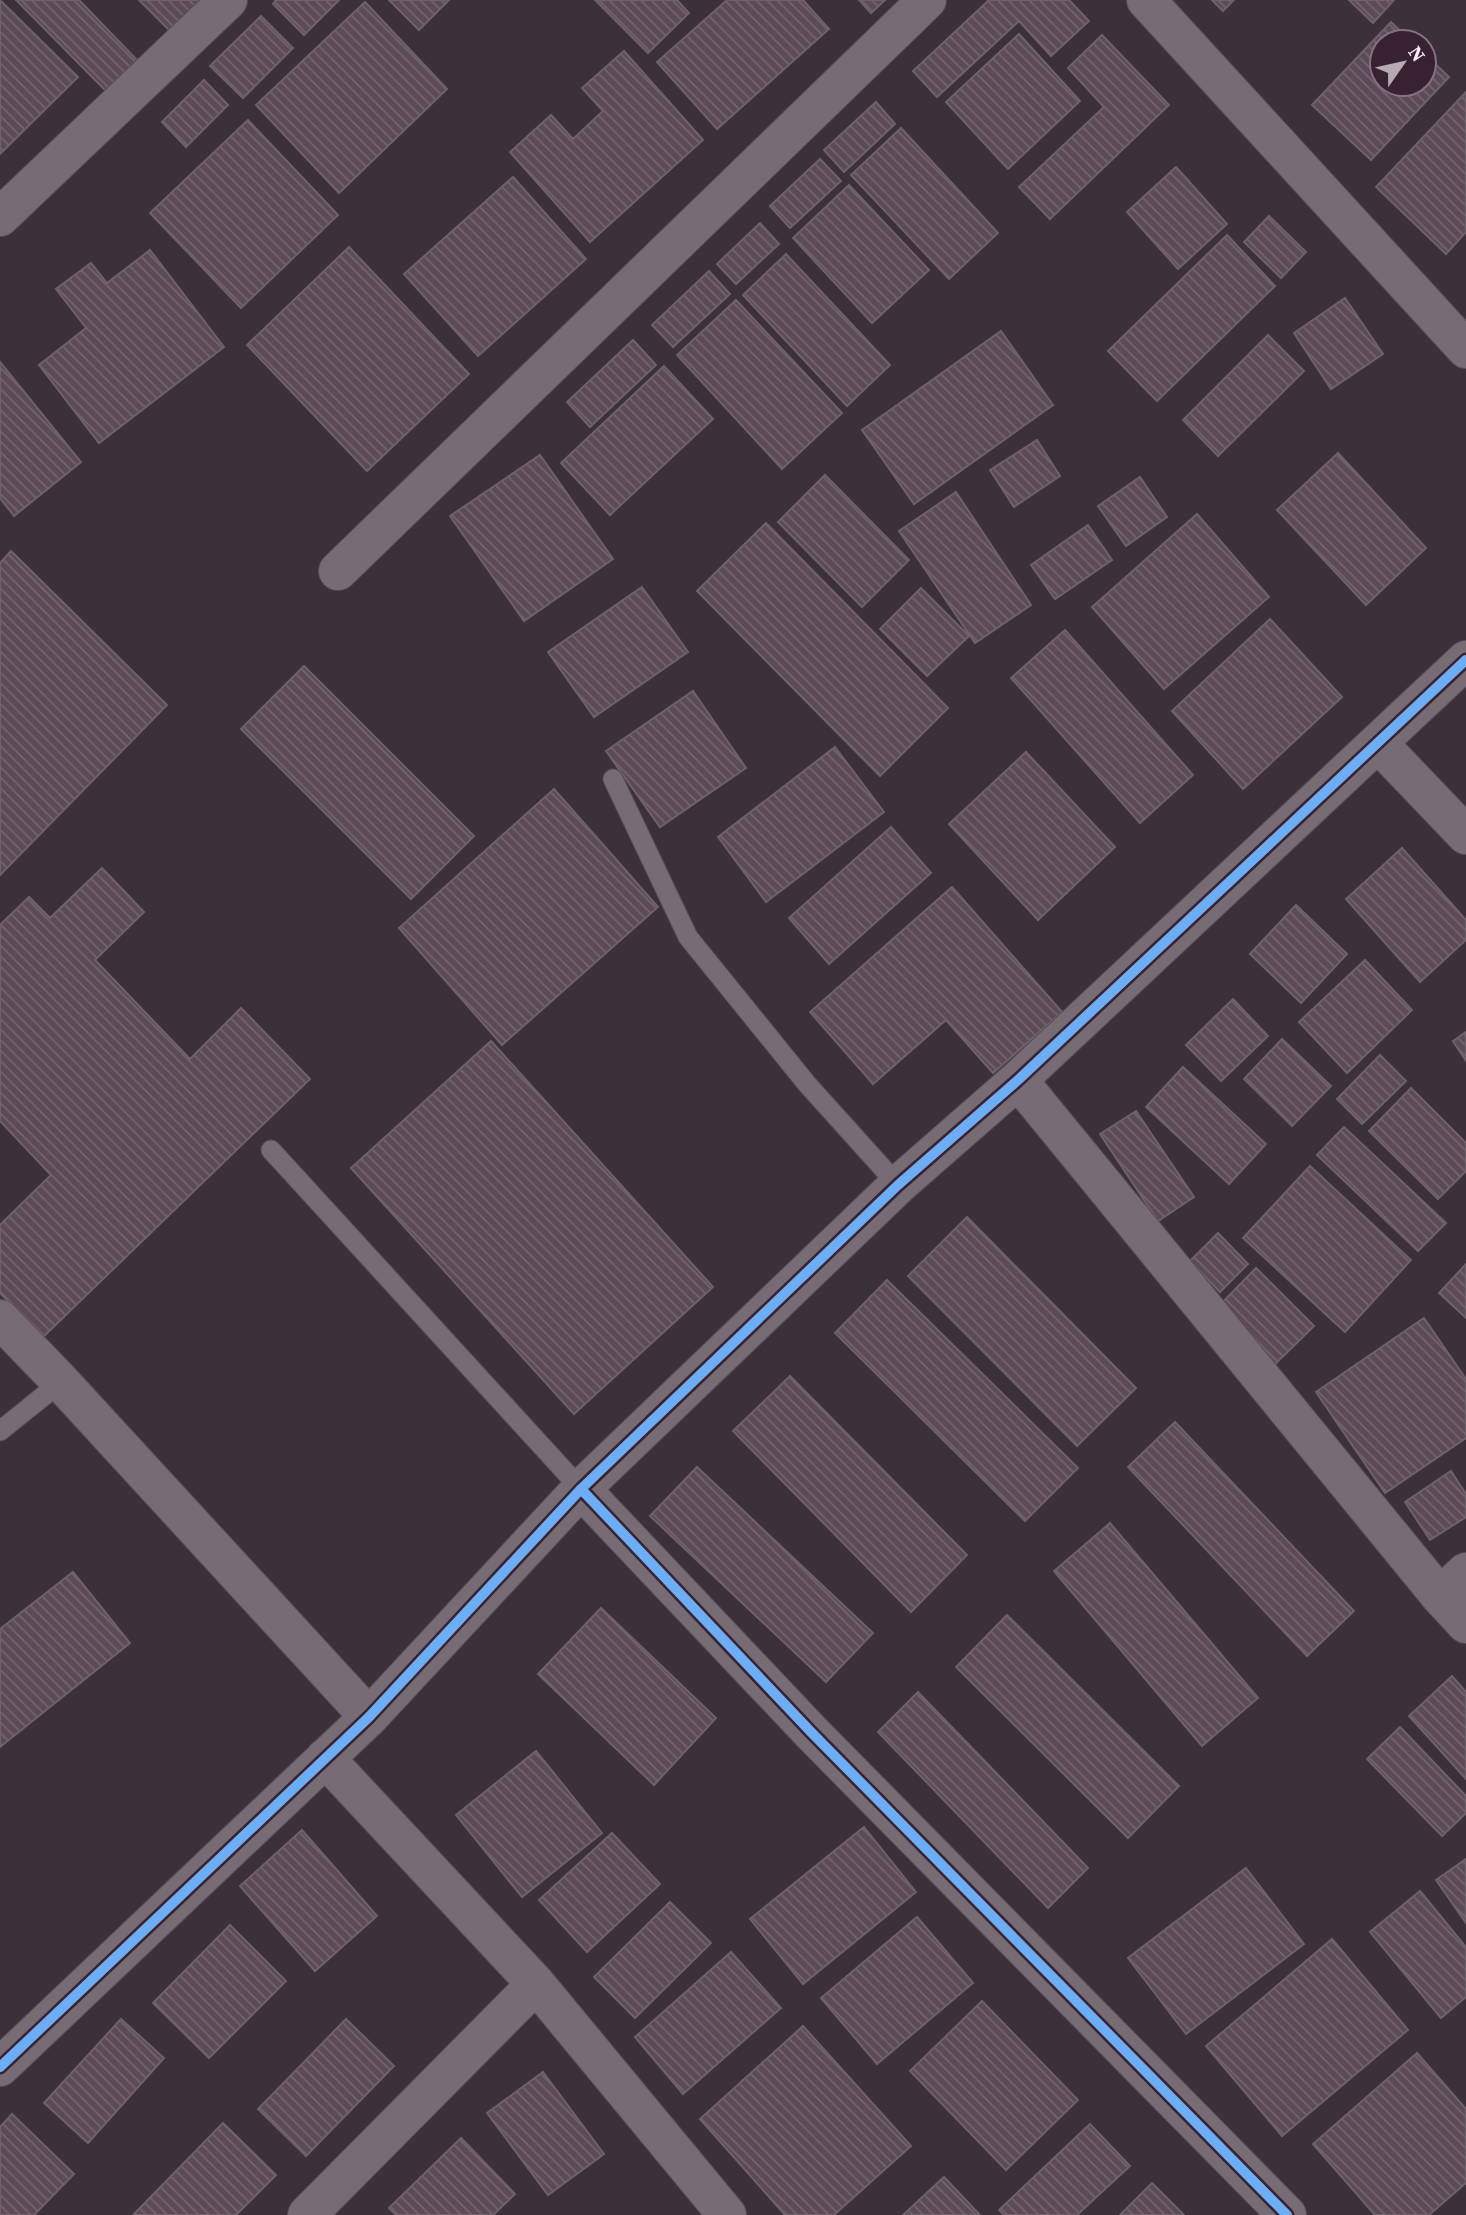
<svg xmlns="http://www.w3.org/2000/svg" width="1466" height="2215" font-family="'Source Serif 4',serif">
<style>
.building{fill:url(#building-back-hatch);stroke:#6d6269;stroke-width:2}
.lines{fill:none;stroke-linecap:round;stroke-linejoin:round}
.lane-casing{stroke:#5a4f56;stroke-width:21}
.street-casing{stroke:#5a4f56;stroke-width:40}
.lane{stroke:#786c74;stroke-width:19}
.street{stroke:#786c74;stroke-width:38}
.cycleway-casing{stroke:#382231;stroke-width:15}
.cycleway{stroke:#6dadf4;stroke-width:10}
</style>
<defs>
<pattern id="building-back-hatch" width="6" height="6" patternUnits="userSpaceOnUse" patternTransform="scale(1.75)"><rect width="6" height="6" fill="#5c4a56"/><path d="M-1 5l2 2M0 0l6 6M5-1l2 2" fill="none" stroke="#74646f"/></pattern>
</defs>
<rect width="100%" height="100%" fill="#3d3139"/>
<path class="building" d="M0,0L78,77L0,154Z
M16,0H79L138,61L107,92Z
M139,0H210L174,35Z
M276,0H339L304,35L273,4Z
M389,0H449L419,30Z
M595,0H677L689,13L648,53Z
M727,0H803L829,29L717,129L657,62Z
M859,0H885L871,13Z
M989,0H1069L1089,21L1051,56L1019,21L937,97L913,71Z
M1212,0H1234L1223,11Z
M1349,0H1394L1373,23Z
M365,2L447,89L339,193L256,105Z
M261,16L293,48L243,98L210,66Z
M1391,22L1412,42H1382V84H1424V53L1449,77L1371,160L1312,105Z
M1019,34L1080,101L1008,169L946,102Z
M1102,35L1169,105L1050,219L1019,187L1104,107L1068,68Z
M624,51L703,140L590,242L510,152L551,115L573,139L603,111L582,88Z
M204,80L228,105L186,147L162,122Z
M1466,92V232L1446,254L1376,187Z
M876,102L895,124L844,172L824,150Z
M248,120L338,215L241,308L150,213Z
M901,128L998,233L949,279L851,175Z
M820,159L841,181L790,228L770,206Z
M1176,167L1227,224L1178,269L1127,212Z
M513,177L586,259L478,356L404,274Z
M849,185L929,270L872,323L793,238Z
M1269,216L1306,252L1281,278L1244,242Z
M760,223L779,244L736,284L717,264Z
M1227,235L1275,286L1157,401L1108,351Z
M349,247L469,374L367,471L247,345Z
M150,250L224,347L99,443L39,365L86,328L56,289L91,263L107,283Z
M786,254L890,365L847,406L743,295Z
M709,271L730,294L673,347L652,325Z
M1345,298L1383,354L1331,389L1294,333Z
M736,300L842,413L782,469L677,355Z
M1001,331L1053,405L914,504L862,430Z
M1268,335L1304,371L1218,456L1183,420Z
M633,340L656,365L590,427L567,402Z
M0,362L81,462L14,516L0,498Z
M664,366L713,419L610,515L561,463Z
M1037,440L1060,476L1014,507L990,470Z
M1338,453L1426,548L1366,605L1277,510Z
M540,455L613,559L524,621L450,516Z
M825,475L909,560L862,607L778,522Z
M1140,477L1167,517L1126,546L1098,506Z
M956,492L1031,605L975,643L899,531Z
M1197,514L1269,597L1164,689L1092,607Z
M766,523L948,708L880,776L697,591Z
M1088,525L1112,560L1055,599L1031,565Z
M11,551L167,705L0,875V563Z
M642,587L688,652L594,717L548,652Z
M921,588L969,636L927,676L880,629Z
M1270,619L1342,697L1243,789L1172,711Z
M1065,630L1193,775L1140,823L1011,678Z
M304,666L474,836L411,899L241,729Z
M693,691L746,768L660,827L606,751Z
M835,747L884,812L766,902L718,837Z
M1026,752L1115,847L1038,920L949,824Z
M554,789L658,907L502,1045L399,928Z
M891,827L931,873L829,964L789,918Z
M1402,848L1466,920V940L1420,982L1346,899Z
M102,868L144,912L95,960L190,1059L241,1008L310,1079L43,1337L0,1293V1225L51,1175L0,1121V925L29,897L50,918Z
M952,887L1062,1012L993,1073L946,1020L873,1084L810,1012Z
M1296,905L1347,954L1301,1003L1250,954Z
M1365,960L1412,1010L1347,1073L1299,1022Z
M1233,999L1268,1036L1221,1081L1186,1045Z
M1466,1032V1061L1453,1041Z
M1282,1039L1331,1086L1292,1126L1244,1079Z
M491,1041L713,1287L574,1414L351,1168Z
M1380,1055L1406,1081L1362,1124L1337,1099Z
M1183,1067L1266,1144L1229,1184L1146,1107Z
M1411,1088L1466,1143V1171L1438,1199L1369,1131Z
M1136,1111L1194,1197L1158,1221L1100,1134Z
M1344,1127L1446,1223L1418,1251L1317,1155Z
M1310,1166L1411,1260L1345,1332L1243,1238Z
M967,1217L1136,1388L1077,1446L908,1276Z
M1218,1233L1248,1264L1220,1292L1190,1261Z
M1466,1264V1318L1439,1293Z
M1256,1268L1314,1326L1268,1371L1211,1314Z
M887,1280L1078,1468L1025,1521L835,1333Z
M1424,1318L1466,1379V1438L1385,1493L1316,1392Z
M790,1376L967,1555L911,1612L733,1431Z
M1175,1422L1354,1611L1307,1656L1128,1467Z
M697,1467L873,1633L826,1682L650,1516Z
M1451,1471L1466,1494V1517L1430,1540L1405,1502Z
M1110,1523L1258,1698L1202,1746L1054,1571Z
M73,1572L130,1643L0,1747V1629Z
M601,1608L716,1718L654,1785L538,1674Z
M1007,1615L1179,1786L1128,1838L956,1667Z
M1452,1676L1466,1692V1779L1409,1716Z
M918,1692L1088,1868L1048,1908L878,1732Z
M1400,1727L1466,1796V1813L1442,1836L1367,1759Z
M536,1751L602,1833L522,1897L456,1815Z
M864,1827L916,1892L803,1984L750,1919Z
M302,1830L377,1916L315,1971L240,1886Z
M612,1833L660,1884L587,1952L539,1900Z
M1466,1859V1923L1436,1880Z
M1246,1868L1304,1944L1186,2034L1128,1958Z
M1420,1891L1466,1947V1997L1441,2018L1370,1932Z
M670,1902L711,1943L635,2018L594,1977Z
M917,1917L973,1983L877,2064L821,1998Z
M230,1925L286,1981L209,2058L153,2003Z
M1332,1939L1408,2030L1282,2136L1206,2046Z
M731,1952L781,2008L683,2094L635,2037Z
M982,2001L1078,2100L1006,2170L910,2071Z
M121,2019L164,2058L88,2143L44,2103Z
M346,2019L394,2066L306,2156L258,2109Z
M803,2026L911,2146L834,2215H785L700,2119Z
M1417,2053L1466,2109V2183L1429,2215H1375L1313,2144Z
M543,2072L604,2154L548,2195L487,2113Z
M12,2114L74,2174L34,2215H0V2127Z
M223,2123L276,2175L236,2215H133Z
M1090,2124L1130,2166L1077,2215H1004L999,2210Z
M461,2138L515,2194L493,2215H396L389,2208Z
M944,2177L980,2215H903Z
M1152,2183L1184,2215H1120Z"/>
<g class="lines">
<defs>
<path id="lane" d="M613,779L688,937L807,1084L898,1185
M271,1150L581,1489
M0,1431L61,1382"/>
<path id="street" d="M1146,0L1466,349
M0,217L228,0
M338,571L927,0
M1378,743L1466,835
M1018,1080L1440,1596L1466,1624
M0,1319L61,1382L369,1717
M581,1489L811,1732L1287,2215
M1440,1596L1466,1572
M325,1758L536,1984L727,2215
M0,2067L369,1717L581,1489L898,1185L1018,1080L1466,660
M307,2215L536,1984"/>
</defs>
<use href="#lane" class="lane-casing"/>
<use href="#street" class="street-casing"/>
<use href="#lane" class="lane"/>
<use href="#street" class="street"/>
<defs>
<path id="cycleway" d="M581,1489L811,1732L1287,2215
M0,2067L369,1717L581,1489L898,1185L1018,1080L1466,660"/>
</defs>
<use href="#cycleway" class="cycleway-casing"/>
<use href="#cycleway" class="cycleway"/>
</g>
<g transform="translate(1403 63) rotate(56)"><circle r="33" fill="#382231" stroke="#86727f" stroke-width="2"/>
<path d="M0-5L12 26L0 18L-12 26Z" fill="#b8a9b3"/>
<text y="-10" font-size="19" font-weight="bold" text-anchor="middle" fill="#faeaf4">N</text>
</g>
</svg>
